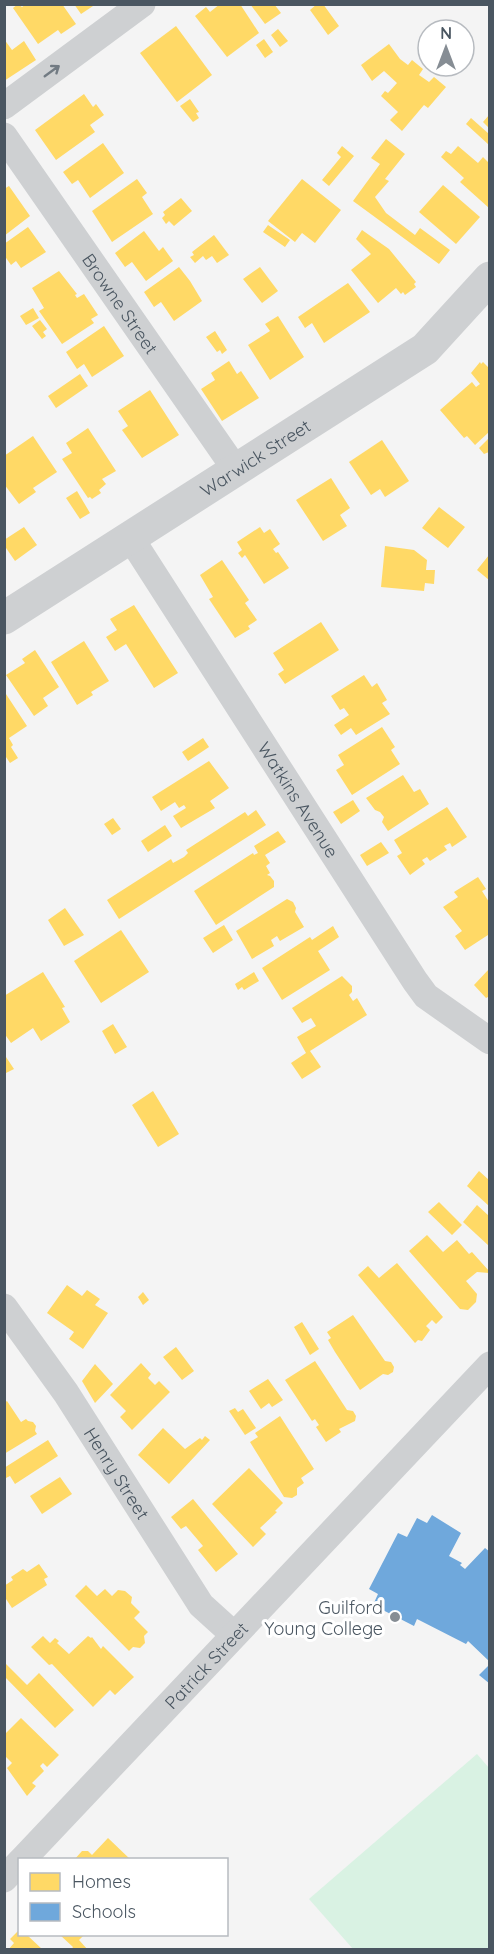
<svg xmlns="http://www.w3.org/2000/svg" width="494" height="1954" font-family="Quicksand,sans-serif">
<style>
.green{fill:#d9f2e3}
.homes{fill:#ffd966}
.schools{fill:#6fa8dc}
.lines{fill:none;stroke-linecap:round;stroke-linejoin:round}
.minor{stroke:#ced0d2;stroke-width:27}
.tertiary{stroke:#ced0d2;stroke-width:33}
.oneway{stroke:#727b83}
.poi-dot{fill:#868d94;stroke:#fff;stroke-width:2}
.labels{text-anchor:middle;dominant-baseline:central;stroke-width:6;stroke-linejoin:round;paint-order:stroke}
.street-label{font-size:18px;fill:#4a5661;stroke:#fff}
.poi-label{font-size:18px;fill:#4a5661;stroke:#fff;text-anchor:end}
</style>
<rect width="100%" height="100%" fill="#f4f4f4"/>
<path class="green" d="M477,1754L489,1768V1949H353L309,1899Z"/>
<path class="homes" d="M18,4L22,7L26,4H62L76,24L61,34L58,30L38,44L13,8Z
M74,4H96L81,14Z
M220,4H240L259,33L227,57L195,16L206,7L210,12Z
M250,4H274L281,13L265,24Z
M317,4H323L339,26L328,35L310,10Z
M176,26L212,75L177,102L140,53Z
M278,29L288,41L280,47L271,35Z
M4,39L12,50L24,41L36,60L4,81Z
M264,39L273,52L265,58L256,45Z
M389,44L400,59L408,65L412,60L423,69L419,75L429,82L434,77L446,87L428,108L424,105L402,131L390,120L398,112L381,96L385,91L388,93L397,83L384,71L372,81L361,65Z
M84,94L93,107L96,104L104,115L90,125L95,132L56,160L35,130Z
M190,99L199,112L196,113L199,118L193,122L180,106Z
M489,115V128L483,122Z
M471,118L489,134V145L466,124Z
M386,139L405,154L385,179L389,181L375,197L386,213L415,235L420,228L450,250L439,264L353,201L380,164L371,158Z
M103,143L124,173L90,198L78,180L72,184L63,172Z
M342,146L354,156L329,186L322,180L341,157L337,153Z
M458,146L478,163L483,157L489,163V208L460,182L464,178L441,157L446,151L451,154Z
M137,179L147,193L142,197L153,214L112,242L92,211Z
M302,179L341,210L315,243L302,233L295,242L268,221Z
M443,185L480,217L456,244L419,212Z
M9,186L30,216L4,236V189Z
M181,198L192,211L174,226L169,221L166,224L162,218L165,215L163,212Z
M268,225L290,240L285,247L263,232Z
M28,227L46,252L21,268L16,261L11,265L4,255V244Z
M362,230L389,249L416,282L414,284L416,287L405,295L403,292L401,294L396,288L378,303L351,270L371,254L356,239Z
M144,231L159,251L163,247L173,261L146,281L132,262L125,267L115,253Z
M214,235L229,255L217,263L212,256L206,260L203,256L195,263L190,257L194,255L192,252Z
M179,267L190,281L202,301L174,321L161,302L154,307L144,292Z
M260,267L278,291L262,303L243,279Z
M59,271L77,294L75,295L77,298L84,294L98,315L91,319L94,323L62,344L39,311L44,308L32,288Z
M348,283L370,312L324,343L312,323L305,328L298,317Z
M33,308L39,318L26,325L20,316Z
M278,316L304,357L270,380L248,345L270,331L265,324Z
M40,320L47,329L43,332L46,336L42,339L32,326Z
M104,326L124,356L92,377L84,364L77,369L66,352Z
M215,331L227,350L222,354L220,350L217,352L206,337Z
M229,361L237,374L241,371L259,398L222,421L201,389L215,380L211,373Z
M480,362L481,364L483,362L488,367L489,366V432L475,445L467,436L464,438L440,410L472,382L476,387L480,384L471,373Z
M80,374L88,386L56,408L48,396Z
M150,390L179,435L142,458L122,430L128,426L118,411Z
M88,428L116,471L102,479L106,484L99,490L101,493L92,499L90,497L88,498L62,459L72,453L66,443Z
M33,436L57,472L33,488L36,492L19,504L4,484V456Z
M488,439L489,452L484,454L479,448Z
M382,440L409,481L385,497L380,489L371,495L349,462Z
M331,478L350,508L340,515L347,526L323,541L296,500Z
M77,491L90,513L80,519L66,498Z
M439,507L465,527L448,548L422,528Z
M24,527L37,545L15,561L4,545V540Z
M260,527L264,533L270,529L280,544L273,549L276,553L278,552L289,568L264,584L245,555L242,558L238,553L242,550L237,542Z
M385,546L414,550L427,560L426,570H435L434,584L425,583L424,591L381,587Z
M489,555V580L477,570Z
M222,560L249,600L245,603L257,620L248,626L250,629L235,638L209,599L213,597L200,575Z
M134,605L178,673L154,688L126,644L115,651L106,637L117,630L110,619Z
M321,622L339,650L285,684L278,674L284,670L273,653Z
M84,641L109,681L91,692L93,695L77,705L51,662Z
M35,650L59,687L43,698L48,706L34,716L6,675L25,663L22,659Z
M364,675L372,687L377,683L387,700L382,703L390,714L356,735L351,728L341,735L334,725L349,715L344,708L340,710L331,696Z
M4,691L27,726L9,738L13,745L11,747L18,758L10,763L4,754Z
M382,727L395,747L391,750L400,764L352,795L336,770L344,765L338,755Z
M203,738L209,747L188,761L182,752Z
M209,761L229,788L210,801L215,808L181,828L173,816L186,808L184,805L179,808L175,802L161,811L152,797Z
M403,775L414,792L420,789L429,804L388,831L382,822L384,817L380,812L375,810L366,798Z
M353,800L360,811L341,824L333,812Z
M447,807L467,837L452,847L450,843L444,846L447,850L430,861L427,857L422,860L425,864L410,875L397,856L402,853L394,840Z
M256,810L266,825L119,919L107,900L171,859L173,863L184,857L188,853L186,850L245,812L248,816Z
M113,818L121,829L112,835L104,824Z
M165,825L172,836L148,852L141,841Z
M278,831L286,842L265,855L270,863L266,866L270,873L267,875L270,876L274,881V887L216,925L194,891L253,853L254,855L258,853L254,846Z
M381,842L389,853L367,866L360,855Z
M478,877L486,889L482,891L489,902V937L488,935L465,950L455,936L462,931L443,907L458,897L454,892Z
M287,899L293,902L296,908L295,912L304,927L280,941L277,936L271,940L274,946L252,959L236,931Z
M65,908L84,935L64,946L48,920Z
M224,925L233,940L213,953L203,938Z
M333,926L339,937L318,951L330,970L282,1000L262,968L310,937L312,940Z
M121,930L149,972L101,1003L74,961Z
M489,969V998L488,997L486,998L474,985Z
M43,972L65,1007L62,1008L70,1022L41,1041L33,1028L11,1043L4,1033V996Z
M254,972L259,981L244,990L242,987L238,990L235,984Z
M342,976L352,986V992L349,995L353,1001L357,998L367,1015L310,1051L321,1067L302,1079L291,1063L306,1053L297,1037L316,1026L311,1018L302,1023L292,1008Z
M113,1024L127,1047L115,1054L102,1031Z
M4,1054L14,1069L4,1074Z
M153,1091L179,1134L158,1147L132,1105Z
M479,1171L489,1180V1206L467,1186Z
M439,1202L462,1225L452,1235L428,1212Z
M477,1205L489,1216V1246L463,1222Z
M427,1235L443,1252L457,1240L469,1254L472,1252L489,1271V1273L477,1272L466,1281L477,1294L476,1302L468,1310L460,1309L409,1251Z
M397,1263L443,1317L436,1324L432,1320L426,1326L430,1330L422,1341L418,1340L415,1343L358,1275L368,1266L379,1278Z
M67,1285L82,1296L87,1290L100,1299L95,1305L108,1313L83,1349L69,1339L74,1332L47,1313Z
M143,1292L149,1300L143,1305L138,1297Z
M353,1315L385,1361L391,1362L394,1367L393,1372L388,1375L383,1374L360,1390L335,1352L328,1340L331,1338L327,1332Z
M302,1322L319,1349L310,1355L294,1327Z
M176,1347L194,1371L182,1380L163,1357Z
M315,1361L347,1410L353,1411L356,1416L355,1421L339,1429L341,1432L326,1442L316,1427L319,1425L315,1419L312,1421L285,1380Z
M141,1363L151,1374L148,1378L155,1385L159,1381L170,1392L132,1430L120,1417L126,1411L110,1395Z
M95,1364L113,1384L95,1403L82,1381Z
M268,1379L283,1400L272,1407L269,1403L261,1409L249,1391Z
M7,1401L21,1422L26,1419L28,1421L33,1422L36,1426L35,1431L37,1434L4,1454V1403Z
M235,1408L238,1412L243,1409L256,1428L245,1435L229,1411Z
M280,1416L314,1469L301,1478L304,1483L297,1488V1495L292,1498L284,1497L250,1442L258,1437L255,1433Z
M163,1428L185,1449L200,1438L202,1440L205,1436L210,1440L169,1484L138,1455Z
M48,1440L58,1456L15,1484L10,1476L4,1479V1468Z
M249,1468L283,1503L275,1511L277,1512L260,1528L266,1534L253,1547L212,1504Z
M60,1477L72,1494L42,1514L30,1496Z
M193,1499L238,1554L216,1572L198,1550L203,1546L186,1526L181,1529L171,1517Z
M39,1564L48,1577L44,1579L47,1585L12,1608L4,1596V1586L13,1580L11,1577L23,1569L27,1572Z
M86,1585L97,1596L105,1589L112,1596L118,1590L125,1591L132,1597L131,1603L140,1612L134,1618L148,1632L144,1636L145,1643L140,1648L133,1647L129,1651L75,1596Z
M43,1636L50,1643L55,1638L59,1641L57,1643L69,1654L88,1636L91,1638L92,1637L101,1649L103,1646L134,1677L115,1695L110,1690L93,1707L52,1664L49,1665L31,1647Z
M4,1662L27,1685L39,1673L74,1710L55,1728L4,1676Z
M21,1718L59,1755L47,1767L43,1763L40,1766L44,1771L32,1783L36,1786L27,1796L7,1768L12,1763L4,1755V1735Z
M108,1838L131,1860H74L82,1851H88L92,1855Z
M20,1929V1935H27L43,1950H8L14,1943L10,1939Z
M60,1935H84L79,1940L88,1950H71L73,1947Z"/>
<path class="schools" d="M432,1515L461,1533L449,1556L462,1563L460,1565L465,1569L485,1548L490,1552V1662L468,1641L466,1644L417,1619L414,1626L373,1605L378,1594L369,1589L398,1533L407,1537L417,1518L427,1523Z
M490,1664V1684L479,1675Z"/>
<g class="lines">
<g class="minor">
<path d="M4,106L142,4"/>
<path id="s1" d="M4,136L236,470"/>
<path id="s2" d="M130,537L415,981L426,996L490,1041"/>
<path id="s3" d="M4,1307L66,1393L201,1605L233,1634"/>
<path id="s4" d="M22,1860L490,1365"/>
<path d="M4,1879L20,1862"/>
</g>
<path class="tertiary" id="s5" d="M4,618L425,349L490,278"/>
</g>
<defs><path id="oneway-shaft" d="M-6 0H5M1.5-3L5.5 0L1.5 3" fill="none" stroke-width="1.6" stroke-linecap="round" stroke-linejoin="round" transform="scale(1.5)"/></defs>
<use class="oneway" href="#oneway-shaft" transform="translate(52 71) rotate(-36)"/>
<circle class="poi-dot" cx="395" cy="1617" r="6"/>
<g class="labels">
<g class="street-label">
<text stroke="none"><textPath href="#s1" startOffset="204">Browne Street</textPath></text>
<text stroke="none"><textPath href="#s5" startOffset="298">Warwick Street</textPath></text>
<text stroke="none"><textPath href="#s2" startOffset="312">Watkins Avenue</textPath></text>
<text stroke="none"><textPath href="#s3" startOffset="201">Henry Street</textPath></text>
<text stroke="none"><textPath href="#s4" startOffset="268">Patrick Street</textPath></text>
</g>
<g class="poi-label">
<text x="383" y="1607">Guilford<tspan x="383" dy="21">Young College</tspan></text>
</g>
</g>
<rect width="494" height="1954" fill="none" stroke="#4a5661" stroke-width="12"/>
<rect x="18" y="1858" width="210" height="78" fill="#ffffff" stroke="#b7bbc0" stroke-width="1.5"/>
<rect x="30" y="1873" width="30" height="18" fill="#ffd966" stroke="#b7bbc0" stroke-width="1.5"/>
<text x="72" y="1888" font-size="18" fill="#4a5661">Homes</text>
<rect x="30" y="1903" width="30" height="18" fill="#6fa8dc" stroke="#b7bbc0" stroke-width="1.5"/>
<text x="72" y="1918" font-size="18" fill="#4a5661">Schools</text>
<g transform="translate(446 48)"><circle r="28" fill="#ffffff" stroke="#b7bbc0" stroke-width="1.5"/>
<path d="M0-4.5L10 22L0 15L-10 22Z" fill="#868d94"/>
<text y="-9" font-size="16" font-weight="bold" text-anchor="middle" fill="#4a5661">N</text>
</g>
</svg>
